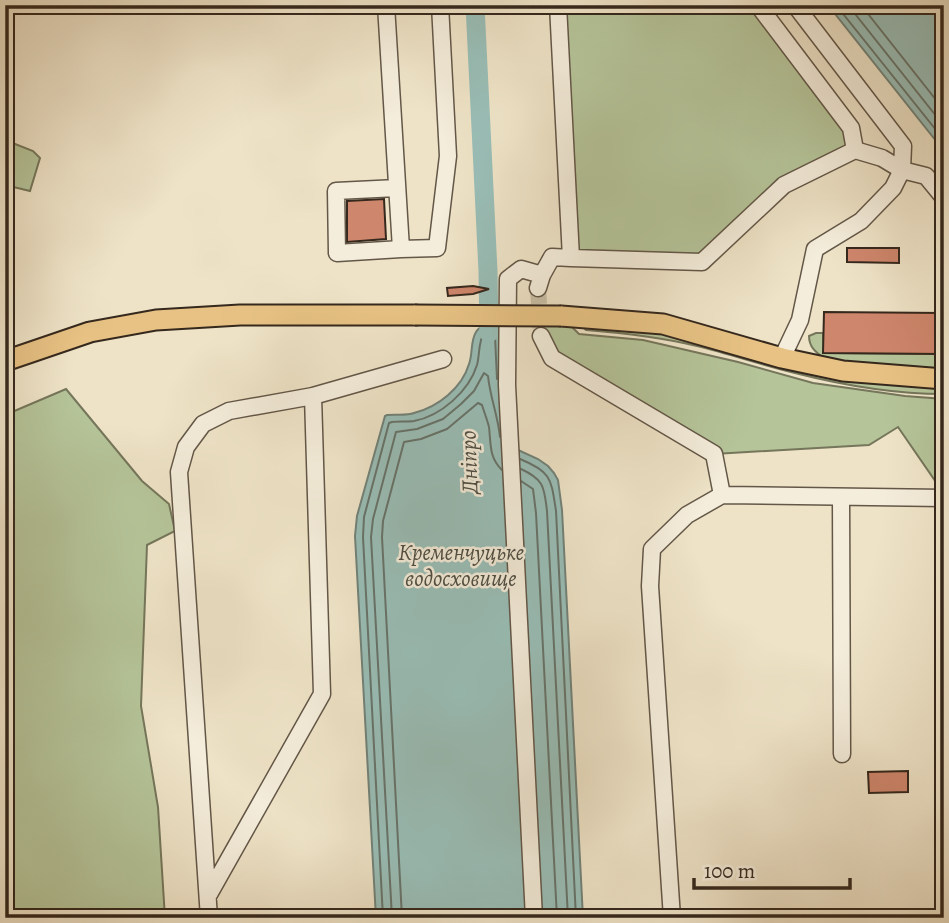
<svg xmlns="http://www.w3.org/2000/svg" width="949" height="923" font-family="Alegreya,serif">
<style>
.green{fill:#b5c499;stroke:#75765b;stroke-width:2}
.water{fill:#99beb7;stroke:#718279;stroke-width:2}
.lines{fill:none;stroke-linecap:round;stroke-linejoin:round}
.shore{stroke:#67736a;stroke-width:2}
.river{stroke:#99beb7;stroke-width:19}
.building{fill:#ce866c;stroke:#35281d;stroke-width:2}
.minor-tunnel{stroke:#c9bea5;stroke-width:16;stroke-dasharray:16 8;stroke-linecap:butt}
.minor-casing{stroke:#635748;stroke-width:19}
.major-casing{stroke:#35281d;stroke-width:23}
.minor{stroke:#f4eddb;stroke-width:16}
.major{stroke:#e7c284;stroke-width:19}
.major-bridge-casing{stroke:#35281d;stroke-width:23;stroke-linecap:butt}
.major-bridge{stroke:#e7c284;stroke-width:19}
.labels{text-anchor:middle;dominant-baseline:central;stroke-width:5;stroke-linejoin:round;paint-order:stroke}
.water-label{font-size:23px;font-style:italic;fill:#4e4e44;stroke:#f4eddb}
</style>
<rect width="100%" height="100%" fill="#eee3c7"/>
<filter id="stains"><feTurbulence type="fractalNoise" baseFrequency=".00286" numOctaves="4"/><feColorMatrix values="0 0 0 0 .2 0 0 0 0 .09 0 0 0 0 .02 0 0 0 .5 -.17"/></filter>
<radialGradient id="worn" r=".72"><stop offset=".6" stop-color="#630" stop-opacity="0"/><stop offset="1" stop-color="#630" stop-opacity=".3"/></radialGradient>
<path class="green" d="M558,5H758L851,128L855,150L784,185L702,262L571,258Z
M5,140L33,151L40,158L30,191L5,185Z
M542,325L571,326L579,334L643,340L738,362L813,383L905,396L944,399V486L938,485L898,427L869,445L714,454L552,358L541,336Z
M582,326L665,334L944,387V394C896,394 842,385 795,373C762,365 730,354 697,346C660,337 623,333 586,330Z
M816,333H823L824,353L944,354V371L826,360C817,353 809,348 809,336Z
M66,389L142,481L169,504L175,531L147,545L141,706L158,807L165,918H5V415Z"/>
<path class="water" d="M828,5H944V151Z
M495,326L500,330L518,450L538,459L548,466L554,473L558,480L562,510L583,918H376L355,536L357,516L385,416L387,415C396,414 406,416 414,413C438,407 462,388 469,364C473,354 470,342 476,332C480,325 487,326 495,326Z"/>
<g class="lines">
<path class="shore" d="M836,5L944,140
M848,5L944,126
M861,5L944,110
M520,459C552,472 551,479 556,511L576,918
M521,469C545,480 544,488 547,511L568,918
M521,481L533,489L536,513L557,918
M383,918L363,537L364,517L389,423L392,422C399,421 407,422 414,421C441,416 469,391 477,365C480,354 478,342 484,333H492L495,336L497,379
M392,918L371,537L373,519L396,432L417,429L443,419L461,404L474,391L484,373L488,376C490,397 498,416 500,437
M402,918L382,537L383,521L404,442L421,439L447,429L478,403L482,405C484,412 487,419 489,427C491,444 489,458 502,470"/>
<path class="river" d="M475,5L488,271L489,333"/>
</g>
<path class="building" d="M384,199L386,239L347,242V201Z
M847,248H899V263L847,262Z
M473,286L489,289L473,294L448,296L447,288Z
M824,312L944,313V354L823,353Z
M908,771V792L869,793L868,772Z"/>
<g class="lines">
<path class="minor-tunnel" d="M538,288L541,336"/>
<defs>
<path id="minor" d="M386,5L401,249L337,253L336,191L397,188
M558,5L571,258L702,262L784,185L855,150L851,128L758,5
M855,150L882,158L902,170L926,176L944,198
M401,249L437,248L448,156L440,5
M538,288L542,275L552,257L571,258
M541,336L552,358L714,454L722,495
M782,358L800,320L815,249L861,221L893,188L902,170L903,146L795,5
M841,497L842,754
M208,896L322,694L313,396
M209,918L179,472L186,447L203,424L229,411L313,396L443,359
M534,918L507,385L508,279L521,269L542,275
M672,918L650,586L652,549L687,515L722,495L944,498"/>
<path id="major" d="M561,316L663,324L782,358L843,371L944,379
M5,361L90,332L156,320L240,315H415"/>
</defs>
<use href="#minor" class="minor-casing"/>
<use href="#major" class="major-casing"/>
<use href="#minor" class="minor"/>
<use href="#major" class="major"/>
<defs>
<path id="major-bridge" d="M415,315L561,316"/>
</defs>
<use href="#major-bridge" class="major-bridge-casing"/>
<use href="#major-bridge" class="major-bridge"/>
</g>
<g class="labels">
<g class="water-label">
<text transform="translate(469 462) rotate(-92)">Дніпро</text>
<text x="461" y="552">Кременчуцьке<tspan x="461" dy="26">водосховище</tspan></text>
</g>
</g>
<rect width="949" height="923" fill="none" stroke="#eee3c7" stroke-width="28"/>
<rect x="7" y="7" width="935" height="909" fill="none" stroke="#35281d" stroke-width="3.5"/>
<rect x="14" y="14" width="921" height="895" fill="none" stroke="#35281d" stroke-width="2"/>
<path d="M694 878v10h156v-10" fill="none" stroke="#35281d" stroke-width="3.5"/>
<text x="704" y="878" font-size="21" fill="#35281d" stroke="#f4eddb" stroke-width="5" paint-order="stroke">100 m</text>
<rect width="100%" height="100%" filter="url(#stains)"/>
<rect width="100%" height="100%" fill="url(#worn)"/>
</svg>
